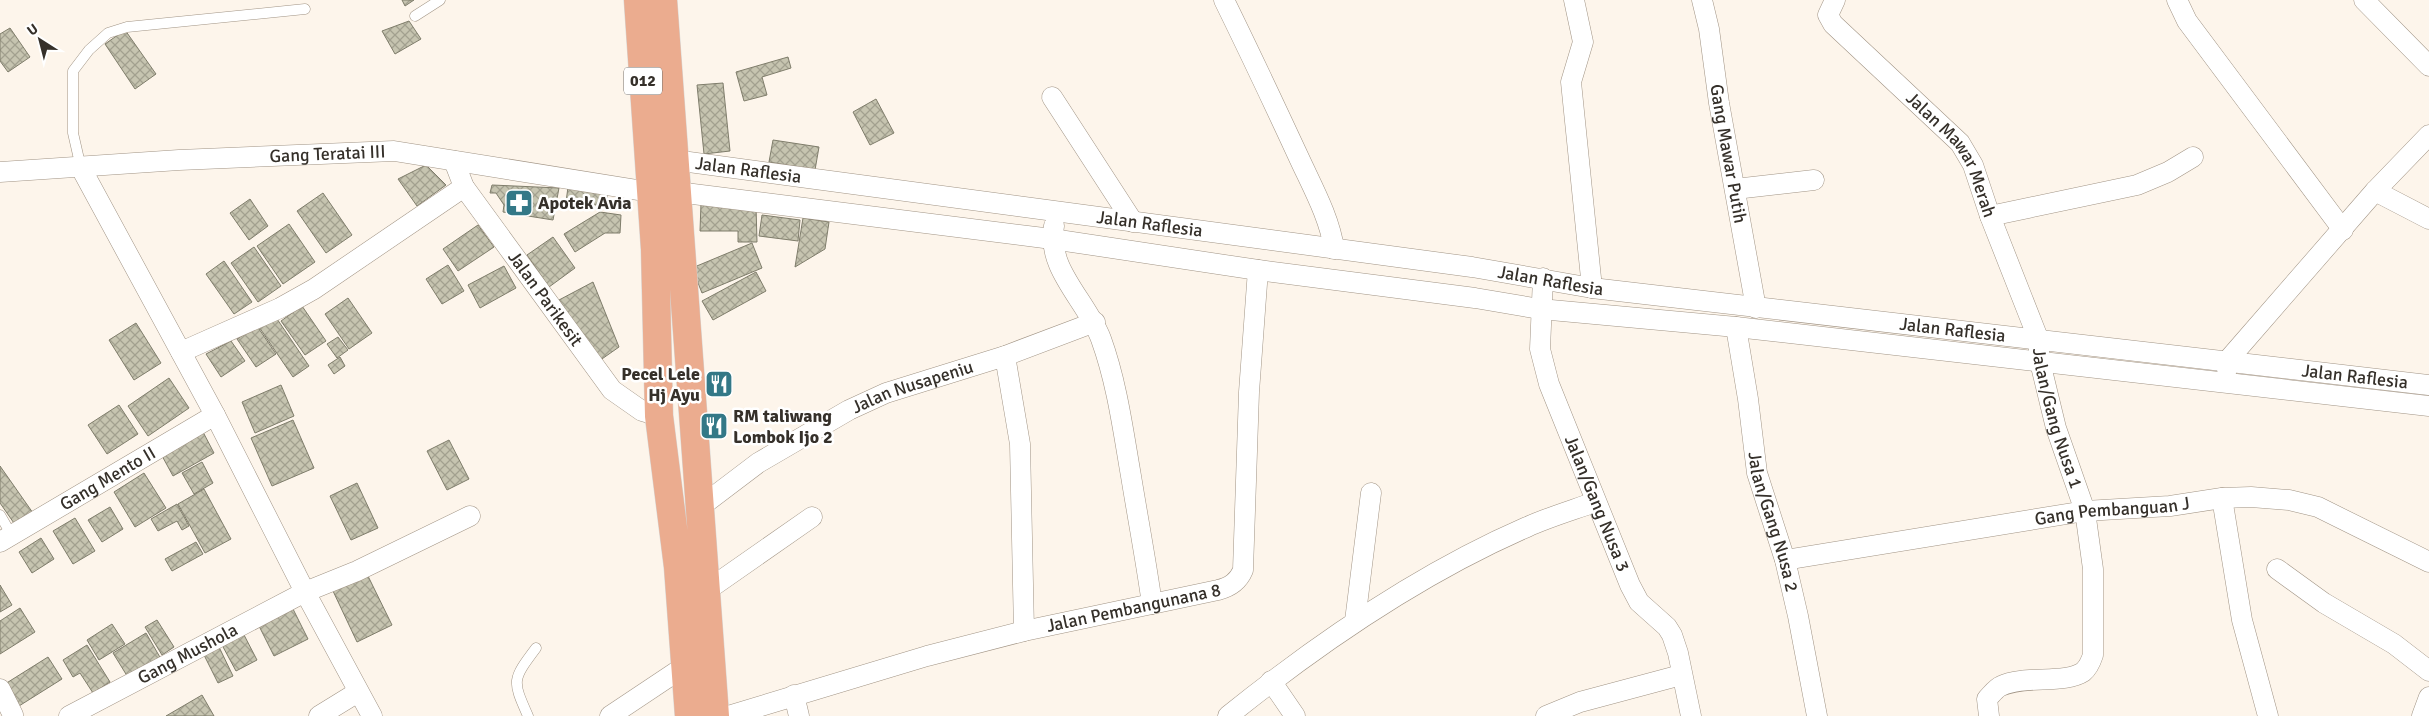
<svg xmlns="http://www.w3.org/2000/svg" width="2429" height="716" font-family="Signika,sans-serif">
<style>
.building{fill:url(#building-cross-hatch);stroke:#7f7d6b}
.lines{fill:none;stroke-linecap:round;stroke-linejoin:round}
.lane-casing{stroke:#a19485;stroke-width:11}
.street-casing{stroke:#a19485;stroke-width:21}
.primary-casing{stroke:#d7d6d4;stroke-width:29}
.lane{stroke:#fff;stroke-width:10}
.street{stroke:#fff;stroke-width:20}
.primary{stroke:#ebac8f;stroke-width:28}
.labels{text-anchor:middle;dominant-baseline:central;stroke-width:5;stroke-linejoin:round;paint-order:stroke}
.shield{fill:#fff;stroke:#726e6a;stroke-width:1}
.shield-label{font-size:16px;font-weight:bold;fill:#35302a}
.street-label{font-size:18px;fill:#35302a;stroke:#fff}
.poi-label{font-size:18px;font-weight:bold;fill:#35302a;stroke:#fff;text-anchor:start}
</style>
<defs>
<pattern id="building-cross-hatch" width="8" height="8" patternUnits="userSpaceOnUse" patternTransform="scale(1.25)"><rect width="8" height="8" fill="#c6c4b0"/><path d="M0 0l8 8M0 8l8-8" fill="none" stroke="#a2a08f"/></pattern>
</defs>
<rect width="100%" height="100%" fill="#fdf5eb"/>
<path class="building" d="M402,0H414L405,6Z
M409,21L421,39L395,54L382,31Z
M10,28L30,57L8,72L0,61V34Z
M125,30L156,74L135,89L105,44Z
M788,57L791,68L762,77L767,95L744,101L736,72Z
M723,83L730,151L704,154L697,85Z
M876,99L894,133L870,145L853,112Z
M773,140L819,147L815,170L769,162Z
M426,165L446,185L417,206L398,179Z
M492,185L559,188L553,220L503,212L504,205L496,193H490Z
M568,187L608,191L606,206L566,202Z
M323,193L352,235L326,253L297,211Z
M250,199L268,226L249,240L230,213Z
M701,203L756,206L757,242H738V231H700Z
M600,212L621,215L620,233H605L575,252L564,234Z
M762,215L800,220L798,241L759,236Z
M803,218L829,222L825,249L795,267Z
M289,224L315,262L283,284L257,246Z
M478,225L494,247L458,271L443,249Z
M553,237L575,268L549,287L527,255Z
M752,243L762,268L702,293L692,268Z
M254,247L281,286L258,302L231,263Z
M224,261L252,302L234,314L206,274Z
M448,265L464,291L442,304L426,279Z
M504,266L516,288L480,308L468,285Z
M756,272L766,291L713,320L702,301Z
M593,282L619,347L599,361L559,300Z
M348,298L372,333L349,349L325,314Z
M302,306L326,341L305,355L281,321Z
M275,316L309,366L293,377L259,327Z
M136,323L161,363L134,380L109,340Z
M257,326L276,354L256,367L237,339Z
M338,337L348,350L337,358L327,344Z
M231,341L245,361L221,377L206,354Z
M340,357L345,366L334,374L328,365Z
M169,378L189,408L148,436L128,406Z
M281,385L294,416L255,433L242,402Z
M119,405L138,434L107,454L88,425Z
M293,420L314,468L272,486L251,438Z
M203,432L214,453L173,476L161,454Z
M449,440L469,479L447,490L427,451Z
M202,462L213,483L194,494L182,473Z
M0,466L33,513L16,526L0,503Z
M144,473L166,508L135,527L114,492Z
M357,483L378,528L351,540L330,496Z
M204,489L231,539L205,553L178,504Z
M177,504L189,526L182,530L177,521L158,531L151,519Z
M110,507L123,529L102,542L88,520Z
M75,518L95,551L73,564L53,531Z
M41,538L54,559L32,573L19,552Z
M196,542L203,554L172,571L165,559Z
M367,574L392,625L357,642L333,591Z
M0,585L12,605L0,612Z
M291,605L308,639L274,656L257,622Z
M20,608L35,632L0,654V621Z
M157,620L174,647L162,655L145,627Z
M112,624L125,644L99,660L87,640Z
M146,633L161,659L129,679L113,653Z
M243,633L257,660L236,671L222,645Z
M87,645L110,682L93,693L80,673L73,677L63,660Z
M219,647L233,676L218,683L204,655Z
M48,657L62,679L19,706L5,684Z
M202,695L214,716H166Z"/>
<g class="lines">
<defs>
<path id="lane" d="M415,16L440,0
M81,168L73,133V71L89,50L108,33L127,27L305,9
M0,515L11,534
M528,716C512,680 512,680 536,648"/>
<g id="street">
<path d="M1224,0C1250,53 1275,106 1300,160C1313,188 1330,219 1334,249"/>
<path d="M1574,0L1583,42L1571,82L1592,288"/>
<path id="s1" d="M1702,0L1709,29L1719,103L1756,308"/>
<path id="s2" d="M1835,0L1828,15L1833,24L1960,143L1973,165L1990,216L2038,338L2040,362L2056,428L2085,511L2093,569V655C2091,661 2088,668 2083,672C2065,684 2024,675 2001,686C1996,688 1991,695 1987,699L1989,716"/>
<path d="M2177,0L2187,21L2343,230"/>
<path d="M2364,0L2429,66"/>
<path d="M1052,97L1133,222"/>
<path id="s3" d="M674,160L1472,267L1592,288L2429,385"/>
<path id="s4" d="M454,161L464,187L612,390L642,411L659,416"/>
<path d="M81,168L215,415L305,592L372,716"/>
<path id="s5" d="M0,172L179,160L394,151L650,192"/>
<path d="M1735,189L1814,180"/>
<path d="M2375,191L2429,219"/>
<path d="M677,192L1052,239L1258,270L1475,298L1540,309L1736,327L2429,406"/>
<path d="M1990,216L2137,185L2168,172L2193,157"/>
<path d="M1054,226C1046,269 1087,301 1101,339C1117,383 1123,430 1131,476C1138,519 1146,561 1152,604"/>
<path id="s6" d="M1543,278L1540,349L1549,384L1630,585L1639,602L1667,627L1672,635L1678,653L1691,716"/>
<path id="s7" d="M1736,327L1748,399L1757,473L1785,560L1798,616L1817,716"/>
<path d="M181,352L280,308L314,289L464,187"/>
<path d="M1005,356L1020,444L1024,631"/>
<path d="M2227,369L2228,360L2375,191L2429,135"/>
<path d="M2222,498L2242,620L2268,716"/>
<path id="s8" d="M700,507L758,463L849,410L886,393L1005,356L1095,322"/>
<path id="s9" d="M0,542L215,415"/>
<path id="s10" d="M1785,560L2085,511L2170,506L2222,498L2251,497L2289,500L2318,507L2429,562"/>
<path d="M2277,569L2324,603L2394,644L2429,671"/>
<path d="M706,591L812,517"/>
<path d="M1355,621L1371,493"/>
<path d="M1271,681L1295,716"/>
<path d="M0,689L13,715"/>
<path d="M794,695L799,716"/>
<path id="s11" d="M69,716L305,592L357,571L470,516"/>
<path d="M319,716L358,692"/>
<path d="M610,716L685,666"/>
<path id="s12" d="M728,716L927,656L1024,631L1218,590C1230,587 1238,582 1243,570L1249,392L1258,270"/>
<path d="M1228,716C1320,642 1419,574 1527,527C1549,517 1573,510 1595,502"/>
<path d="M1546,716L1580,702L1681,675"/>
<path d="M2422,716L2429,697"/>
</g>
<path id="primary" d="M638,0L655,249L659,416L678,567L689,716
M663,0L715,716"/>
</defs>
<use href="#lane" class="lane-casing"/>
<use href="#street" class="street-casing"/>
<use href="#primary" class="primary-casing"/>
<use href="#lane" class="lane"/>
<use href="#street" class="street"/>
<use href="#primary" class="primary"/>
</g>
<defs>
<symbol id="pharmacy-square" viewBox="-11 -11 22 22"><rect x="-9" y="-9" width="18" height="18" rx="4" fill="#337887" stroke="#fff"/><path d="M-2-6h4v4h4v4h-4v4h-4v-4h-4v-4h4Z" fill="#fff"/></symbol>
<symbol id="restaurant-square" viewBox="-11 -11 22 22"><rect x="-9" y="-9" width="18" height="18" rx="4" fill="#337887" stroke="#fff"/><path d="M-5-6h1v4h1v-4h1v4h1v-4h1v5L-1.5 .5V6h-2V.5L-5-1ZM5-6V6H3V1.5H1.5Q1.5-4 5-6Z" fill="#fff"/></symbol>
</defs>
<g fill-rule="evenodd">
<use href="#pharmacy-square" x="503" y="187" width="32" height="32"/>
<use href="#restaurant-square" x="703" y="368" width="32" height="32"/>
<use href="#restaurant-square" x="698" y="410" width="32" height="32"/>
</g>
<g class="labels">
<rect class="shield" x="624" y="67.5" width="38" height="27" rx="4"/>
<g class="shield-label">
<text x="643" y="81">012</text>
</g>
<g class="street-label">
<text stroke="none"><textPath href="#s1" startOffset="156">Gang Mawar Putih</textPath></text>
<text stroke="none"><textPath href="#s5" startOffset="328">Gang Teratai III</textPath></text>
<text stroke="none"><textPath href="#s2" startOffset="206">Jalan Mawar Merah</textPath></text>
<text stroke="none"><textPath href="#s3" startOffset="75">Jalan Raflesia</textPath></text>
<text stroke="none"><textPath href="#s3" startOffset="480">Jalan Raflesia</textPath></text>
<text stroke="none"><textPath href="#s3" startOffset="885">Jalan Raflesia</textPath></text>
<text stroke="none"><textPath href="#s4" startOffset="166">Jalan Parikesit</textPath></text>
<text stroke="none"><textPath href="#s3" startOffset="1290">Jalan Raflesia</textPath></text>
<text stroke="none"><textPath href="#s3" startOffset="1695">Jalan Raflesia</textPath></text>
<text stroke="none"><textPath href="#s8" startOffset="246">Jalan Nusapeniu</textPath></text>
<text stroke="none"><textPath href="#s2" startOffset="494">Jalan/Gang Nusa 1</textPath></text>
<text stroke="none"><textPath href="#s9" startOffset="125">Gang Mento II</textPath></text>
<text stroke="none"><textPath href="#s6" startOffset="236">Jalan/Gang Nusa 3</textPath></text>
<text stroke="none"><textPath href="#s10" startOffset="331">Gang Pembanguan J</textPath></text>
<text stroke="none"><textPath href="#s7" startOffset="199">Jalan/Gang Nusa 2</textPath></text>
<text stroke="none"><textPath href="#s12" startOffset="420">Jalan Pembangunana 8</textPath></text>
<text stroke="none"><textPath href="#s11" startOffset="134">Gang Mushola</textPath></text>
</g>
<g class="poi-label">
<text x="538" y="203">Apotek Avia</text>
<text x="700" y="374" text-anchor="end">Pecel Lele<tspan x="700" dy="21">Hj Ayu</tspan></text>
<text x="733" y="416">RM taliwang<tspan x="733" dy="21">Lombok Ijo 2</tspan></text>
</g>
</g>
<g transform="translate(40 40) rotate(324)" stroke="#ffffff" stroke-width="4" paint-order="stroke">
<path d="M0-4L9 19L0 12L-9 19Z" fill="#35302a"/>
<text y="-8" font-size="14" font-weight="bold" text-anchor="middle" fill="#35302a">U</text>
</g>
</svg>
